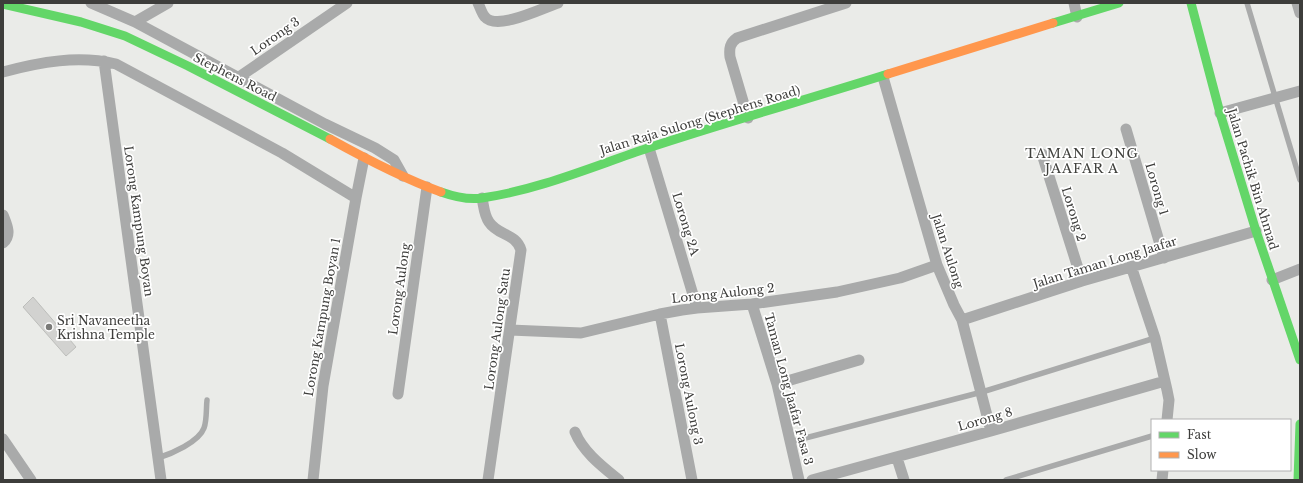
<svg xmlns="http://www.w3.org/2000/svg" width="1303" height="483" font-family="'Libre Baskerville',serif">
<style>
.building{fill:#d2d2d0;stroke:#bdbebb}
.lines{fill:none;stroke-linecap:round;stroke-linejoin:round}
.lane{stroke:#a9aaaa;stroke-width:5.5}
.street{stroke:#a9aaaa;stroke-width:11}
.fast{stroke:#63d668;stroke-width:9}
.slow{stroke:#ff974d;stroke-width:9}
.poi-dot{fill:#7a7a78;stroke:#fff;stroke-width:1.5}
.labels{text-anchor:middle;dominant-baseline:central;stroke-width:3.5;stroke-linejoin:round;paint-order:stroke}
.street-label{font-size:12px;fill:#3d3d3b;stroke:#fff}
.poi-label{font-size:12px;fill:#3d3d3b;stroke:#fff;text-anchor:start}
.neighbourhood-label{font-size:13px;letter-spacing:1px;fill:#40413d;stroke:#fff}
</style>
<rect width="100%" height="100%" fill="#eaebe8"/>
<path class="building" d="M33,297L76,347L66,356L23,307Z"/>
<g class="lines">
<path class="lane" d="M1247,3L1300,180
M790,442L982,392L1155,338
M158,458C171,454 199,442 204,428C207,420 206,409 207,400
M1006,480L1152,436"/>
<path class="street" d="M91,3L135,22L325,124L375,148L394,160L403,176
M478,3C480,7 482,14 485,17C497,31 543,8 558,3
M1074,3L1077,17
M1297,3L1300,13
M135,22L168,3
M104,61L161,480
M3,72C40,62 78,55 116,64L282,153L356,198
M239,77L347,3
M883,77L937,265L954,305L962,320L991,431
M1220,113L1300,91
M748,118L730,57C729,48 730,43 737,38L846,3
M1126,129L1164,258
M649,148L697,308
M1042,154L1082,281
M482,198C484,207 484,215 489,222C498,236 516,233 521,250L488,480
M3,215C7,225 12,235 3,243
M1131,266L1155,338L1167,390L1169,400L1167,420
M1272,280L1300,269
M752,304L777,384L799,480
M660,314L692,480
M962,320L1082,281L1256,231
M510,330L581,333L660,314L682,310L697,308L752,304L837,292L900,278L937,265
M777,384L859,360
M398,394L427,187
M575,432C583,452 603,467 619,480
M3,439L31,480
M897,458L904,480
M313,480L323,386L356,198L364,158
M812,480L991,431L1165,381
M1162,480L1163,470"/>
<path class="fast" d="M1191,3L1220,113L1256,231L1300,360
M3,4L81,22L125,36L188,66L330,139
M1053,23L1119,3
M441,192C455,197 468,200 482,198C538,190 594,166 648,148C727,122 808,99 888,74
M1298,480L1300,424"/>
<path class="slow" d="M888,74L1053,23
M330,139C366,159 402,178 441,192"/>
</g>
<circle class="poi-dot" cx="49" cy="327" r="4"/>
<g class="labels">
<g class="street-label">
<text transform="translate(275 36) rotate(-35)">Lorong 3</text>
<text transform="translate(235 77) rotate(27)">Stephens Road</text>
<text transform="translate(700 120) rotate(-17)">Jalan Raja Sulong (Stephens Road)</text>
<text transform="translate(1253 179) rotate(73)">Jalan Pachik Bin Ahmad</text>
<text transform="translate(1157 189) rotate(74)">Lorong 1</text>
<text transform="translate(1074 214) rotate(73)">Lorong 2</text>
<text transform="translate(139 221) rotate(82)">Lorong Kampung Boyan</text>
<text transform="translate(686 224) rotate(73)">Lorong 2A</text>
<text transform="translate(948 251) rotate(72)">Jalan Aulong</text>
<text transform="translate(1105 262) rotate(-17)">Jalan Taman Long Jaafar</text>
<text transform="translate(399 289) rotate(-82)">Lorong Aulong</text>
<text transform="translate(723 293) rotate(-6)">Lorong Aulong 2</text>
<text transform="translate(322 317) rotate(-80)">Lorong Kampung Boyan 1</text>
<text transform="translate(497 329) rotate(-82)">Lorong Aulong Satu</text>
<text transform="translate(789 389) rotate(75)">Taman Long Jaafar Fasa 3</text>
<text transform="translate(689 394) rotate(79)">Lorong Aulong 3</text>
<text transform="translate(985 419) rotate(-16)">Lorong 8</text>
</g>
<g class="poi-label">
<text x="57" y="320">Sri Navaneetha<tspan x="57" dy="14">Krishna Temple</tspan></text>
</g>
<g class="neighbourhood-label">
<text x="1082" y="153">TAMAN LONG<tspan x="1082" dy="15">JAAFAR A</tspan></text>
</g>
</g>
<rect width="1303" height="483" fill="none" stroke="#3d3d3b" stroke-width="8"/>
<rect x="1151" y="419" width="140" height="52" fill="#ffffff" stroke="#b1b1b1"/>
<rect x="1159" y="432" width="20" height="6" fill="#63d668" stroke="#b1b1b1"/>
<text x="1187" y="439" font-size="12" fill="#3d3d3b">Fast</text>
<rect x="1159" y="452" width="20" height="6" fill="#ff974d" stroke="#b1b1b1"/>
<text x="1187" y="459" font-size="12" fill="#3d3d3b">Slow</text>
</svg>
